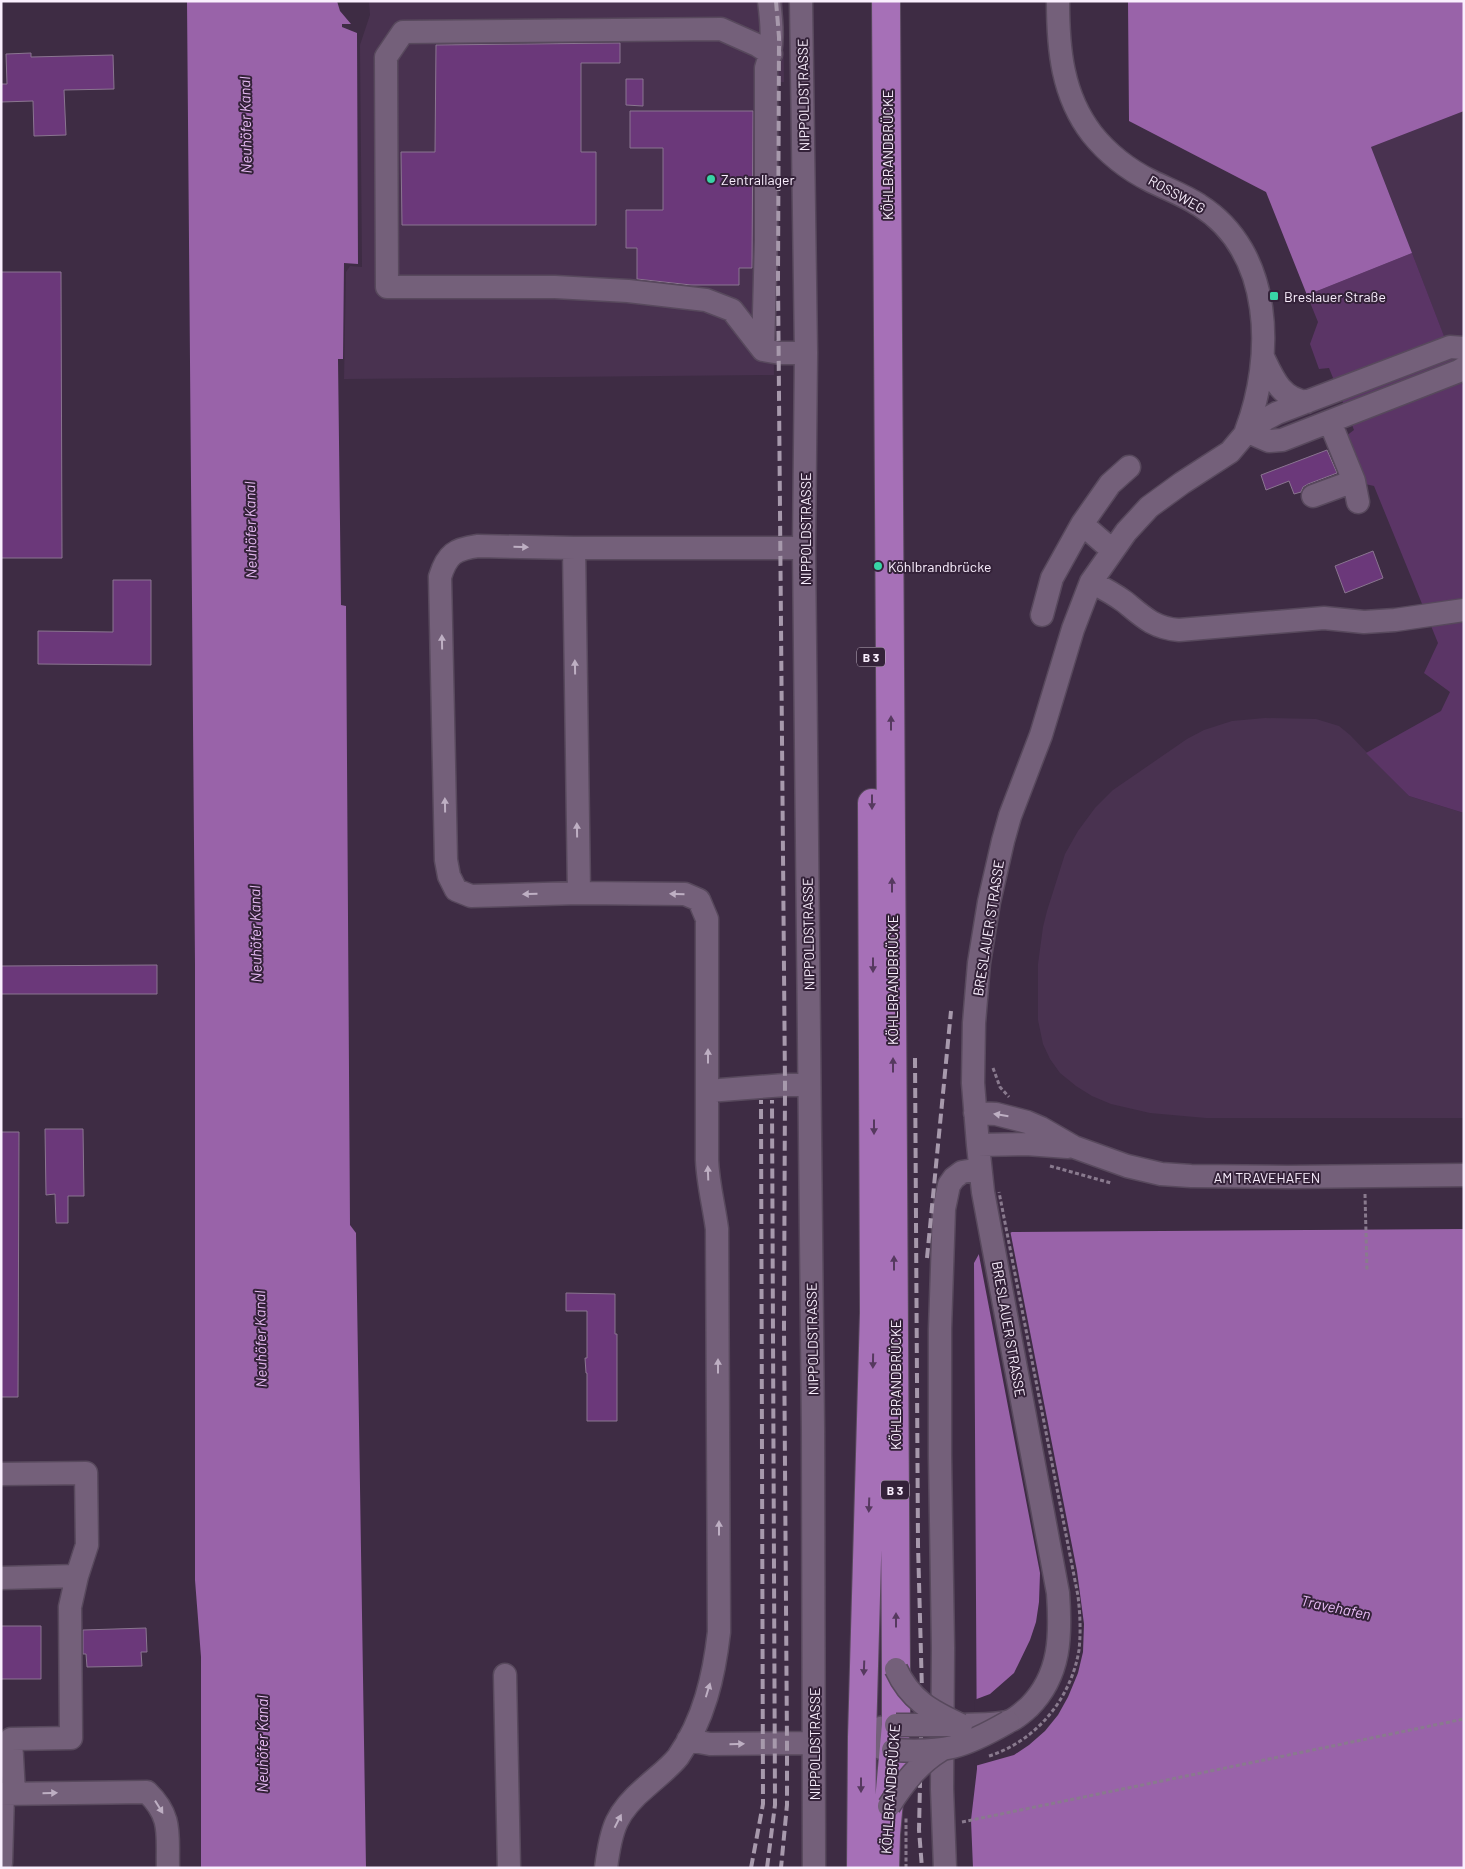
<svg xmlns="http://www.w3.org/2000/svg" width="1465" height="1869" font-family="Barlow,sans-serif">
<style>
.built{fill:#493250}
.green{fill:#5b3566}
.water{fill:#9963a9}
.pier{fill:#3e2c44}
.building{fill:#6b387a;stroke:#8a7590}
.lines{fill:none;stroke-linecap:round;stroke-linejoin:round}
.minor-casing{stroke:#58495d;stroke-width:25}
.major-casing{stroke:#58495d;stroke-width:30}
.path{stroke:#897a8e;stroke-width:3;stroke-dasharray:4 2.5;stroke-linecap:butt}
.minor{stroke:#74607a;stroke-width:22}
.major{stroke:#a670b7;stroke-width:28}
.rail{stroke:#a799ac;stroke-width:4;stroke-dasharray:10 5;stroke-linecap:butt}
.minor-bridge-casing{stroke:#58495d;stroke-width:25;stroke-linecap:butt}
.path-bridge{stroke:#897a8e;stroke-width:3;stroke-dasharray:4 2.5;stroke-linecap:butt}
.minor-bridge{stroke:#74607a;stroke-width:22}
.oneway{fill:#beafc3}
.oneway2{fill:#56395f}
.poi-dot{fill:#38d4a6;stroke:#342239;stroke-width:2}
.labels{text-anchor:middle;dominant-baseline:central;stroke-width:4;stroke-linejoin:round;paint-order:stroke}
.shield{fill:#342239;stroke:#bfb2c3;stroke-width:1}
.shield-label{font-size:12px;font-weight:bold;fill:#faeffe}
.street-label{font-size:14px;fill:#faeffe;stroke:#342239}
.poi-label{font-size:14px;fill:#faeffe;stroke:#342239;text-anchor:start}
.water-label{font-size:15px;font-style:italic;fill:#e8bcf5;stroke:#342239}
</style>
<rect width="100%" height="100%" fill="#3e2c44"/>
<path class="built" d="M369,1H783L784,82H771L774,375L344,379L346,272L350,266L362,267L360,45L370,15Z
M1464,111V386H1463L1371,147Z
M1265,718L1316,719L1339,726L1350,735L1409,796L1464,813V1118H1206L1150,1113L1111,1104L1092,1096L1076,1086L1060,1073L1050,1059L1043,1044L1038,1020V964L1043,927L1047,911L1065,854L1078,831L1095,808L1113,790L1187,739L1204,730L1232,721Z"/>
<path class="green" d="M1412,253L1464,388V813L1409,796L1366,753L1441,711L1450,692L1424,673L1438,643L1374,486L1365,484L1346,436L1354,430L1329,368L1319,369L1310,344L1318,322L1307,295Z"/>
<path class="water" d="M187,1H337L340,11L351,24H342V27L357,33L358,264L344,263L343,359H338L341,605L346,606L350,1225L356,1233L366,1868H201V1657L195,1580V964Z
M1128,1H1464V111L1371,147L1412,253L1307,295L1266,192L1129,121Z
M1464,1229V1868H973L971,1820L977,1769L974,1263L985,1243L1012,1232Z"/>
<path class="pier" d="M1010,1230L1077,1571L1084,1624L1083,1652L1078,1673L1068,1697L1058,1715L1045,1731L1029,1745L1014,1755L975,1766L974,1700L990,1694L1014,1673L1030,1640L1036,1622L1039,1602L1040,1573L978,1250L984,1241Z"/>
<path class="building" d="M620,43V63H581V152H596V225H402L401,152H435L436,45Z
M31,53V57L113,55L114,89L64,90L66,135L34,136L33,101L1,102V84H7L6,54Z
M626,79H643V106L626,105Z
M630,111H753L752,268H739V285H691L637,279V248H626V210H663V148H630Z
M1,272H61L62,558H1Z
M1327,450L1337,473L1308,484L1303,487L1301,492L1294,494L1289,481L1266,490L1261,475Z
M1373,551L1383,578L1345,593L1335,566Z
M113,580H151V665L38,664V631L113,632Z
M157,965V994H1V966Z
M45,1129H83L84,1196H68V1223H56L55,1194L46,1195Z
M1,1132H19L18,1397H1Z
M566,1293L615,1294V1334H617V1421H587V1373H586L585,1358H587V1311H566Z
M1,1626H41V1679H1Z
M146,1628L147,1652H141L142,1666L87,1667L86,1654H83V1630Z"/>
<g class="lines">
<defs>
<path id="minor" d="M801,1L806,353L804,548L813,1430L814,1868
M1058,1C1058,49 1062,95 1092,134C1108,154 1129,170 1151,181C1167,189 1184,195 1199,205C1274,252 1274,357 1246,431
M771,54L757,45L721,29L403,32L386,57L387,287H555L628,291L706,300L732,310L763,350L780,353H806
M763,350L766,239V68C774,46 772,24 769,1
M1263,357C1273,378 1281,399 1307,402
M1246,431L1269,441L1282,440L1459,371L1464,368
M1354,481L1358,502
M1313,496L1354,481L1330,422
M574,548L478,546C455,549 447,554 440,577L446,860L449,876L456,890L471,896L579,893
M1112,550L1082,524L1110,484L1129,467
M1091,582C1103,588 1114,594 1125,602C1143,617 1154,628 1179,630L1324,618L1364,622L1395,620L1464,610
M1042,615L1052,578L1082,524
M708,1091L785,1085H809
M975,1113L996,1114L1027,1122L1041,1128L1074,1147L1127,1166L1161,1174L1191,1176L1288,1177L1464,1175
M978,1145L1026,1144L1068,1147
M1,1474L86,1473L87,1545L77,1576L70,1607L71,1738L11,1739L14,1793
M1,1578L77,1576
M505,1675L509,1868
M961,1725C975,1724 992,1725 1007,1722C1015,1720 1023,1712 1029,1707C1061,1675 1061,1635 1058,1593L983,1192L978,1145L973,1083L974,1023L979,963L989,902L1003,841L1010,816L1041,735L1073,629L1091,582L1126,532L1149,507L1182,483L1230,452L1251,427L1277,413L1450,347L1464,348
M688,1740L710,1744L813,1743
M893,1750L881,1748L862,1737L880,1728L896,1725
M1,1794L147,1792C173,1817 167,1835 168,1868
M1,1863L3,1794
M606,1868C611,1828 616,1812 647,1786C657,1777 670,1767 678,1757C704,1720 714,1676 719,1632L717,1229C714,1206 708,1184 707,1160V919L699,900L685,894L579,893L574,548H804
M945,1868L942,1789L943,1648L940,1456V1329L944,1209L949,1185L954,1178L962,1172L980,1169"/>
<path id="major" d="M861,1868L862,1737L874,1313L872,803
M885,1868L886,1834L896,1725V1669L886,1"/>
</defs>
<use href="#minor" class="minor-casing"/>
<use href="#major" class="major-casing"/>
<path class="path" d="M993,1068L1000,1087L1009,1097
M1050,1166L1111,1183
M1365,1194L1367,1271
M962,1822L1464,1719"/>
<use href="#minor" class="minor"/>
<use href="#major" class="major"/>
<path class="rail" d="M776,1L779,37L778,280L785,1085L784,1328L787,1744V1805L781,1868
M915,1058L918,1545L922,1691L919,1830L922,1868
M927,1258L951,1011
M751,1868L763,1804L761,1100
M767,1868L775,1805L772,1100"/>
<defs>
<path id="minor-bridge" d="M896,1669C910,1700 931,1711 961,1725
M896,1725H955
M893,1750C945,1753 963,1748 1008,1722
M889,1806C903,1784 918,1764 941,1750"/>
</defs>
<use href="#minor-bridge" class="minor-bridge-casing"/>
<path class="path-bridge" d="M989,1756C1036,1741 1071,1699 1079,1650C1081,1631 1080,1614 1078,1596L999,1192
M906,1868V1816"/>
<use href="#minor-bridge" class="minor-bridge"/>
</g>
<defs><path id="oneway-solid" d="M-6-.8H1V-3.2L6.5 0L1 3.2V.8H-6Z" transform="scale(1.25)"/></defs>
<g class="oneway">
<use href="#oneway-solid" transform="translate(521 547) rotate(1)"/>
<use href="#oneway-solid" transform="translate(442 642) rotate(-91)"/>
<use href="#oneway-solid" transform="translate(575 667) rotate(-91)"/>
<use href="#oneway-solid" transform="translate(445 805) rotate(-91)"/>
<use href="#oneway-solid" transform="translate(577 830) rotate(-91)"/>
<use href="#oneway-solid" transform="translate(530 894) rotate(179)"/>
<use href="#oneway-solid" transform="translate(677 894) rotate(-178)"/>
<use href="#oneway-solid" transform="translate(708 1056) rotate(-90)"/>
<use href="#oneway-solid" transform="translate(1001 1115) rotate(-171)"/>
<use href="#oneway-solid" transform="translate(708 1173) rotate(-92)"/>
<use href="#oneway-solid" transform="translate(718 1366) rotate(-90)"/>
<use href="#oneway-solid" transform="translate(719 1528) rotate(-90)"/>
<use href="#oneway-solid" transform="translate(708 1690) rotate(-73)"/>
<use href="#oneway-solid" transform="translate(737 1744) rotate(-1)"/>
<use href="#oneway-solid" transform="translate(50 1793) rotate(-1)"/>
<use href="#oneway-solid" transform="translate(159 1807) rotate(58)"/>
<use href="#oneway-solid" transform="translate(618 1821) rotate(-63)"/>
</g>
<g class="oneway2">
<use href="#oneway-solid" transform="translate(891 723) rotate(-90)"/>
<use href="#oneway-solid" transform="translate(872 802) rotate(90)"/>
<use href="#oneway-solid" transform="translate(892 885) rotate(-90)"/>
<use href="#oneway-solid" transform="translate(873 965) rotate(90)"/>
<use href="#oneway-solid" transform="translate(893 1065) rotate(-90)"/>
<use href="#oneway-solid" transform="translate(874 1127) rotate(90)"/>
<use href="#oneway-solid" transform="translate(894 1263) rotate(-90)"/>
<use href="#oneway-solid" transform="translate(873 1361) rotate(91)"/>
<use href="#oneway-solid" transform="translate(869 1505) rotate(92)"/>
<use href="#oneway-solid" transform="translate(896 1620) rotate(-90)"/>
<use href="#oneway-solid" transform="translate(864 1668) rotate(92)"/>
<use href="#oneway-solid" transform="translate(861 1785) rotate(90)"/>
</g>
<g class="poi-dot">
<circle cx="711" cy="179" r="5"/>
<rect x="1269" y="291" width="10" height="10" rx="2.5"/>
<circle cx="878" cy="566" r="5"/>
</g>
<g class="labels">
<g class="shield">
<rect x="857" y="647.5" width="28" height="19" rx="4"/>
<rect x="881" y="1480.5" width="28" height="19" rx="4"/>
</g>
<g class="shield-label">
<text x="871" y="657">B 3</text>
<text x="895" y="1490">B 3</text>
</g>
<g class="street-label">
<text transform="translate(803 95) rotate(-91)">NIPPOLDSTRASSE</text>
<text transform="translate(887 155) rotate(-90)">KÖHLBRANDBRÜCKE</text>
<text transform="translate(1177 194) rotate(29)">ROSSWEG</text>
<text transform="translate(805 529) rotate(-90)">NIPPOLDSTRASSE</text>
<text transform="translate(988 928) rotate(-81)">BRESLAUER STRASSE</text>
<text transform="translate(808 934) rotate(-91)">NIPPOLDSTRASSE</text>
<text transform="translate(892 980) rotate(-90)">KÖHLBRANDBRÜCKE</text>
<text x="1267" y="1177">AM TRAVEHAFEN</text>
<text transform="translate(1009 1329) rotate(80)">BRESLAUER STRASSE</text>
<text transform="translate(812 1339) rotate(-91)">NIPPOLDSTRASSE</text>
<text transform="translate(895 1385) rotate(-90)">KÖHLBRANDBRÜCKE</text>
<text transform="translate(814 1744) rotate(-90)">NIPPOLDSTRASSE</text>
<text transform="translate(890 1789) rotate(-86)">KÖHLBRANDBRÜCKE</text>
</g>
<g class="poi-label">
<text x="721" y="179">Zentrallager</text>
<text x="1284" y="296">Breslauer Straße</text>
<text x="888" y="566">Köhlbrandbrücke</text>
</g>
<g class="water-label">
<text transform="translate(245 125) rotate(-91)">Neuhöfer Kanal</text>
<text transform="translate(250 530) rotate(-91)">Neuhöfer Kanal</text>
<text transform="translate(255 934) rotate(-91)">Neuhöfer Kanal</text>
<text transform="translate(260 1339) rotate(-91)">Neuhöfer Kanal</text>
<text transform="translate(1336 1607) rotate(12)">Travehafen</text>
<text transform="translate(262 1744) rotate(-90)">Neuhöfer Kanal</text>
</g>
</g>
<rect width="1465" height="1869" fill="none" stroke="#faeffe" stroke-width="5"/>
</svg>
